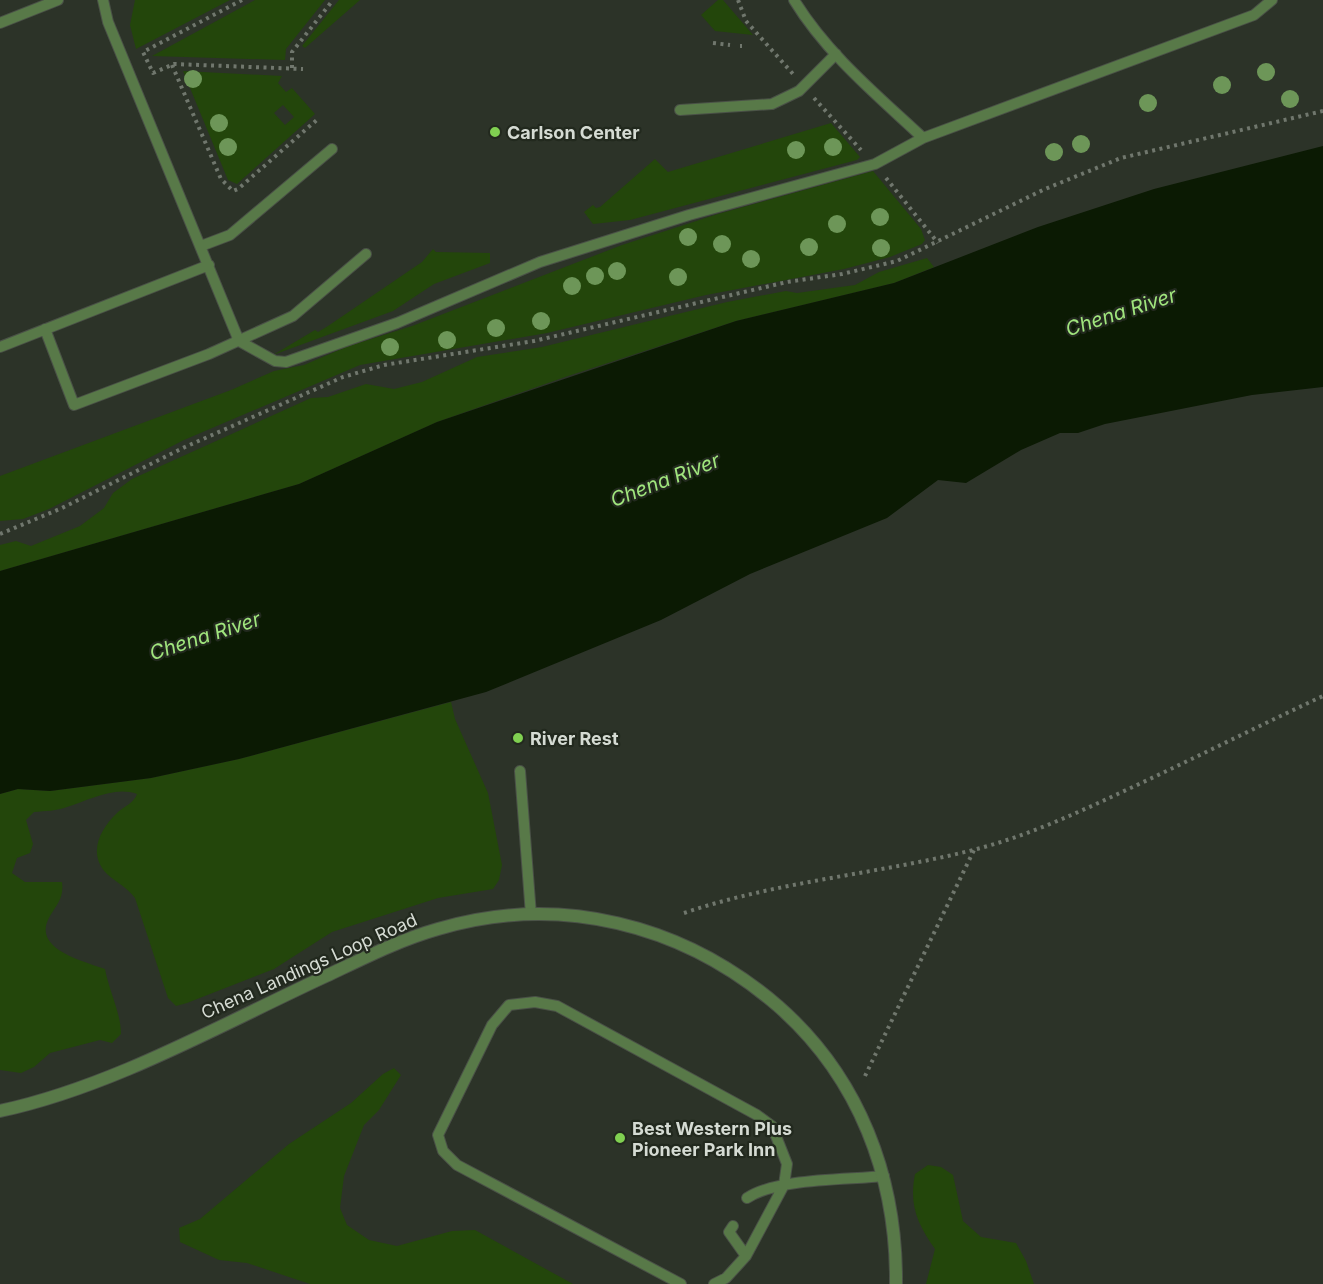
<svg xmlns="http://www.w3.org/2000/svg" width="1323" height="1284" font-family="Inter,sans-serif">
<style>
.green{fill:#23460b;fill-rule:evenodd}
.water{fill:#0b1a03}
.lines{fill:none;stroke-linecap:round;stroke-linejoin:round}
.service-casing{stroke:#4a5147;stroke-width:12}
.minor-casing{stroke:#4a5147;stroke-width:14}
.path{stroke:#70776d;stroke-width:4;stroke-dasharray:3 4.5;stroke-linecap:butt}
.service{stroke:#587948;stroke-width:10}
.minor{stroke:#587948;stroke-width:12}
.tree{fill:#6d9658}
.poi-dot{fill:#80d051;stroke:#22291e;stroke-width:2}
.labels{text-anchor:middle;dominant-baseline:central;stroke-width:4.5;stroke-linejoin:round;paint-order:stroke}
.poi-label{font-size:18px;font-weight:bold;fill:#d5dbd3;stroke:#22291e;text-anchor:start}
.street-label{font-size:18px;fill:#d5dbd3;stroke:#22291e}
.water-label{font-size:20px;font-style:italic;fill:#a0e57d;stroke:#22291e}
</style>
<rect width="100%" height="100%" fill="#2c3328"/>
<path class="green" d="M135,0H230L136,49L130,25Z
M255,0H325L286,49L285,60L152,56Z
M339,0H360L305,48L302,46Z
M718,0H723L753,35L715,31L701,15Z
M183,71L282,76L278,83L286,92L292,88L315,114L237,184L228,180ZM283,105L294,117L285,125L274,113Z
M831,123L860,157L857,160L630,220L593,224L584,212L593,205L596,208L600,207L655,159L668,172Z
M873,171L921,229L925,240L922,244L890,257L844,269L706,295L547,333L360,365L184,440L49,509L23,519L0,521V476L231,390L274,371L304,365L346,347L412,326L622,245L718,214Z
M433,249L436,252L490,253V263L434,284L393,311L273,355L315,330L318,332L328,326L422,262Z
M927,258L934,267L894,283L736,321L568,376L437,422L299,484L0,571V545L16,541L31,546L80,526L104,508L113,493L132,479L311,398L328,397L366,384L394,389L422,382L477,357L542,347L727,302L786,291L797,293L855,285L879,272Z
M451,702L455,719L488,793L502,865L499,880L493,889L438,898L332,932L274,969L187,1003L176,1006L168,998L135,898C127,887 117,883 107,874C87,854 100,829 117,813C123,807 134,803 137,794C114,786 90,800 67,807C57,811 45,811 34,812L26,820L33,844L30,853L17,858L12,873L25,882H62C64,897 58,903 50,916C30,949 84,961 105,969C109,991 121,1013 121,1034L112,1043L100,1040L50,1053L34,1067L21,1073L0,1070V794L18,789L50,791L151,778L239,759Z
M394,1068L401,1075L379,1110L364,1125L344,1176L340,1208L347,1225L369,1240L397,1246L452,1231L475,1230L573,1284H310L247,1263L219,1260L180,1242L179,1228L200,1219L289,1144L351,1103L383,1074Z
M928,1165L941,1167L953,1175L963,1221L981,1237L1016,1243L1026,1261L1034,1284H926L935,1249C917,1223 909,1205 915,1174Z"/>
<path class="water" d="M1323,146V387L1252,395L1105,424L1078,433H1060L1021,450L966,483L938,480L887,518L750,574L661,620L486,692L239,759L151,778L50,791L18,789L0,794V571L299,484L437,422L736,321L894,283L1038,227L1154,189Z"/>
<g class="lines">
<defs>
<path id="service" d="M103,0L108,22L239,341L275,361L286,362L397,323L540,262L689,215L875,164L923,138
M794,0C827,54 877,95 923,138L1254,15L1272,0
M0,23L58,0
M680,110L772,104L799,91L836,54
M201,246L230,235L332,149
M45,329L74,405L209,354L293,316L366,254
M0,347L209,265
M520,771L531,915
M747,1198C777,1178 847,1180 884,1176
M733,1226L729,1232L746,1256
M681,1284L457,1165L443,1151L438,1135L492,1025L509,1005L535,1002L557,1006L757,1115L772,1126L787,1164L784,1185L746,1256L726,1278L714,1284"/>
<path id="minor" d="M0,1111C112,1087 222,1024 326,976C362,959 399,940 438,929C559,893 683,924 778,1006C859,1077 897,1177 896,1284"/>
</defs>
<use href="#service" class="service-casing"/>
<use href="#minor" class="minor-casing"/>
<path class="path" d="M242,0L143,52L153,73L174,64L303,69
M738,0L746,21L793,74
M713,43L730,45
M740,46H742
M172,65L221,179L233,191L238,189L319,118
M292,68V52L333,0
M814,98L861,150
M886,178L938,243
M0,534L62,508L185,447L343,377L384,365L534,341L787,282L842,274L897,261L1045,189L1121,158L1323,111
M684,913C778,881 878,874 973,850C1020,838 1066,818 1109,798C1181,765 1252,729 1323,696
M865,1076L974,850"/>
<use href="#service" class="service"/>
<use href="#minor" class="minor"/>
</g>
<g class="tree">
<circle cx="1266" cy="72" r="9"/>
<circle cx="193" cy="79" r="9"/>
<circle cx="1222" cy="85" r="9"/>
<circle cx="1290" cy="99" r="9"/>
<circle cx="1148" cy="103" r="9"/>
<circle cx="219" cy="123" r="9"/>
<circle cx="1081" cy="144" r="9"/>
<circle cx="228" cy="147" r="9"/>
<circle cx="833" cy="147" r="9"/>
<circle cx="796" cy="150" r="9"/>
<circle cx="1054" cy="152" r="9"/>
<circle cx="880" cy="217" r="9"/>
<circle cx="837" cy="224" r="9"/>
<circle cx="688" cy="237" r="9"/>
<circle cx="722" cy="244" r="9"/>
<circle cx="809" cy="247" r="9"/>
<circle cx="881" cy="248" r="9"/>
<circle cx="751" cy="259" r="9"/>
<circle cx="617" cy="271" r="9"/>
<circle cx="595" cy="276" r="9"/>
<circle cx="678" cy="277" r="9"/>
<circle cx="572" cy="286" r="9"/>
<circle cx="541" cy="321" r="9"/>
<circle cx="496" cy="328" r="9"/>
<circle cx="447" cy="340" r="9"/>
<circle cx="390" cy="347" r="9"/>
</g>
<g class="poi-dot">
<circle cx="495" cy="132" r="6"/>
<circle cx="518" cy="738" r="6"/>
<circle cx="620" cy="1138" r="6"/>
</g>
<g class="labels">
<g class="poi-label">
<text x="507" y="132">Carlson Center</text>
<text x="530" y="738">River Rest</text>
<text x="632" y="1128">Best Western Plus<tspan x="632" dy="21">Pioneer Park Inn</tspan></text>
</g>
<g class="street-label">
<text transform="translate(309 966) rotate(-24)">Chena Landings Loop Road</text>
</g>
<g class="water-label">
<text transform="translate(1121 312) rotate(-18)">Chena River</text>
<text transform="translate(665 480) rotate(-21)">Chena River</text>
<text transform="translate(205 636) rotate(-18)">Chena River</text>
</g>
</g>
</svg>
